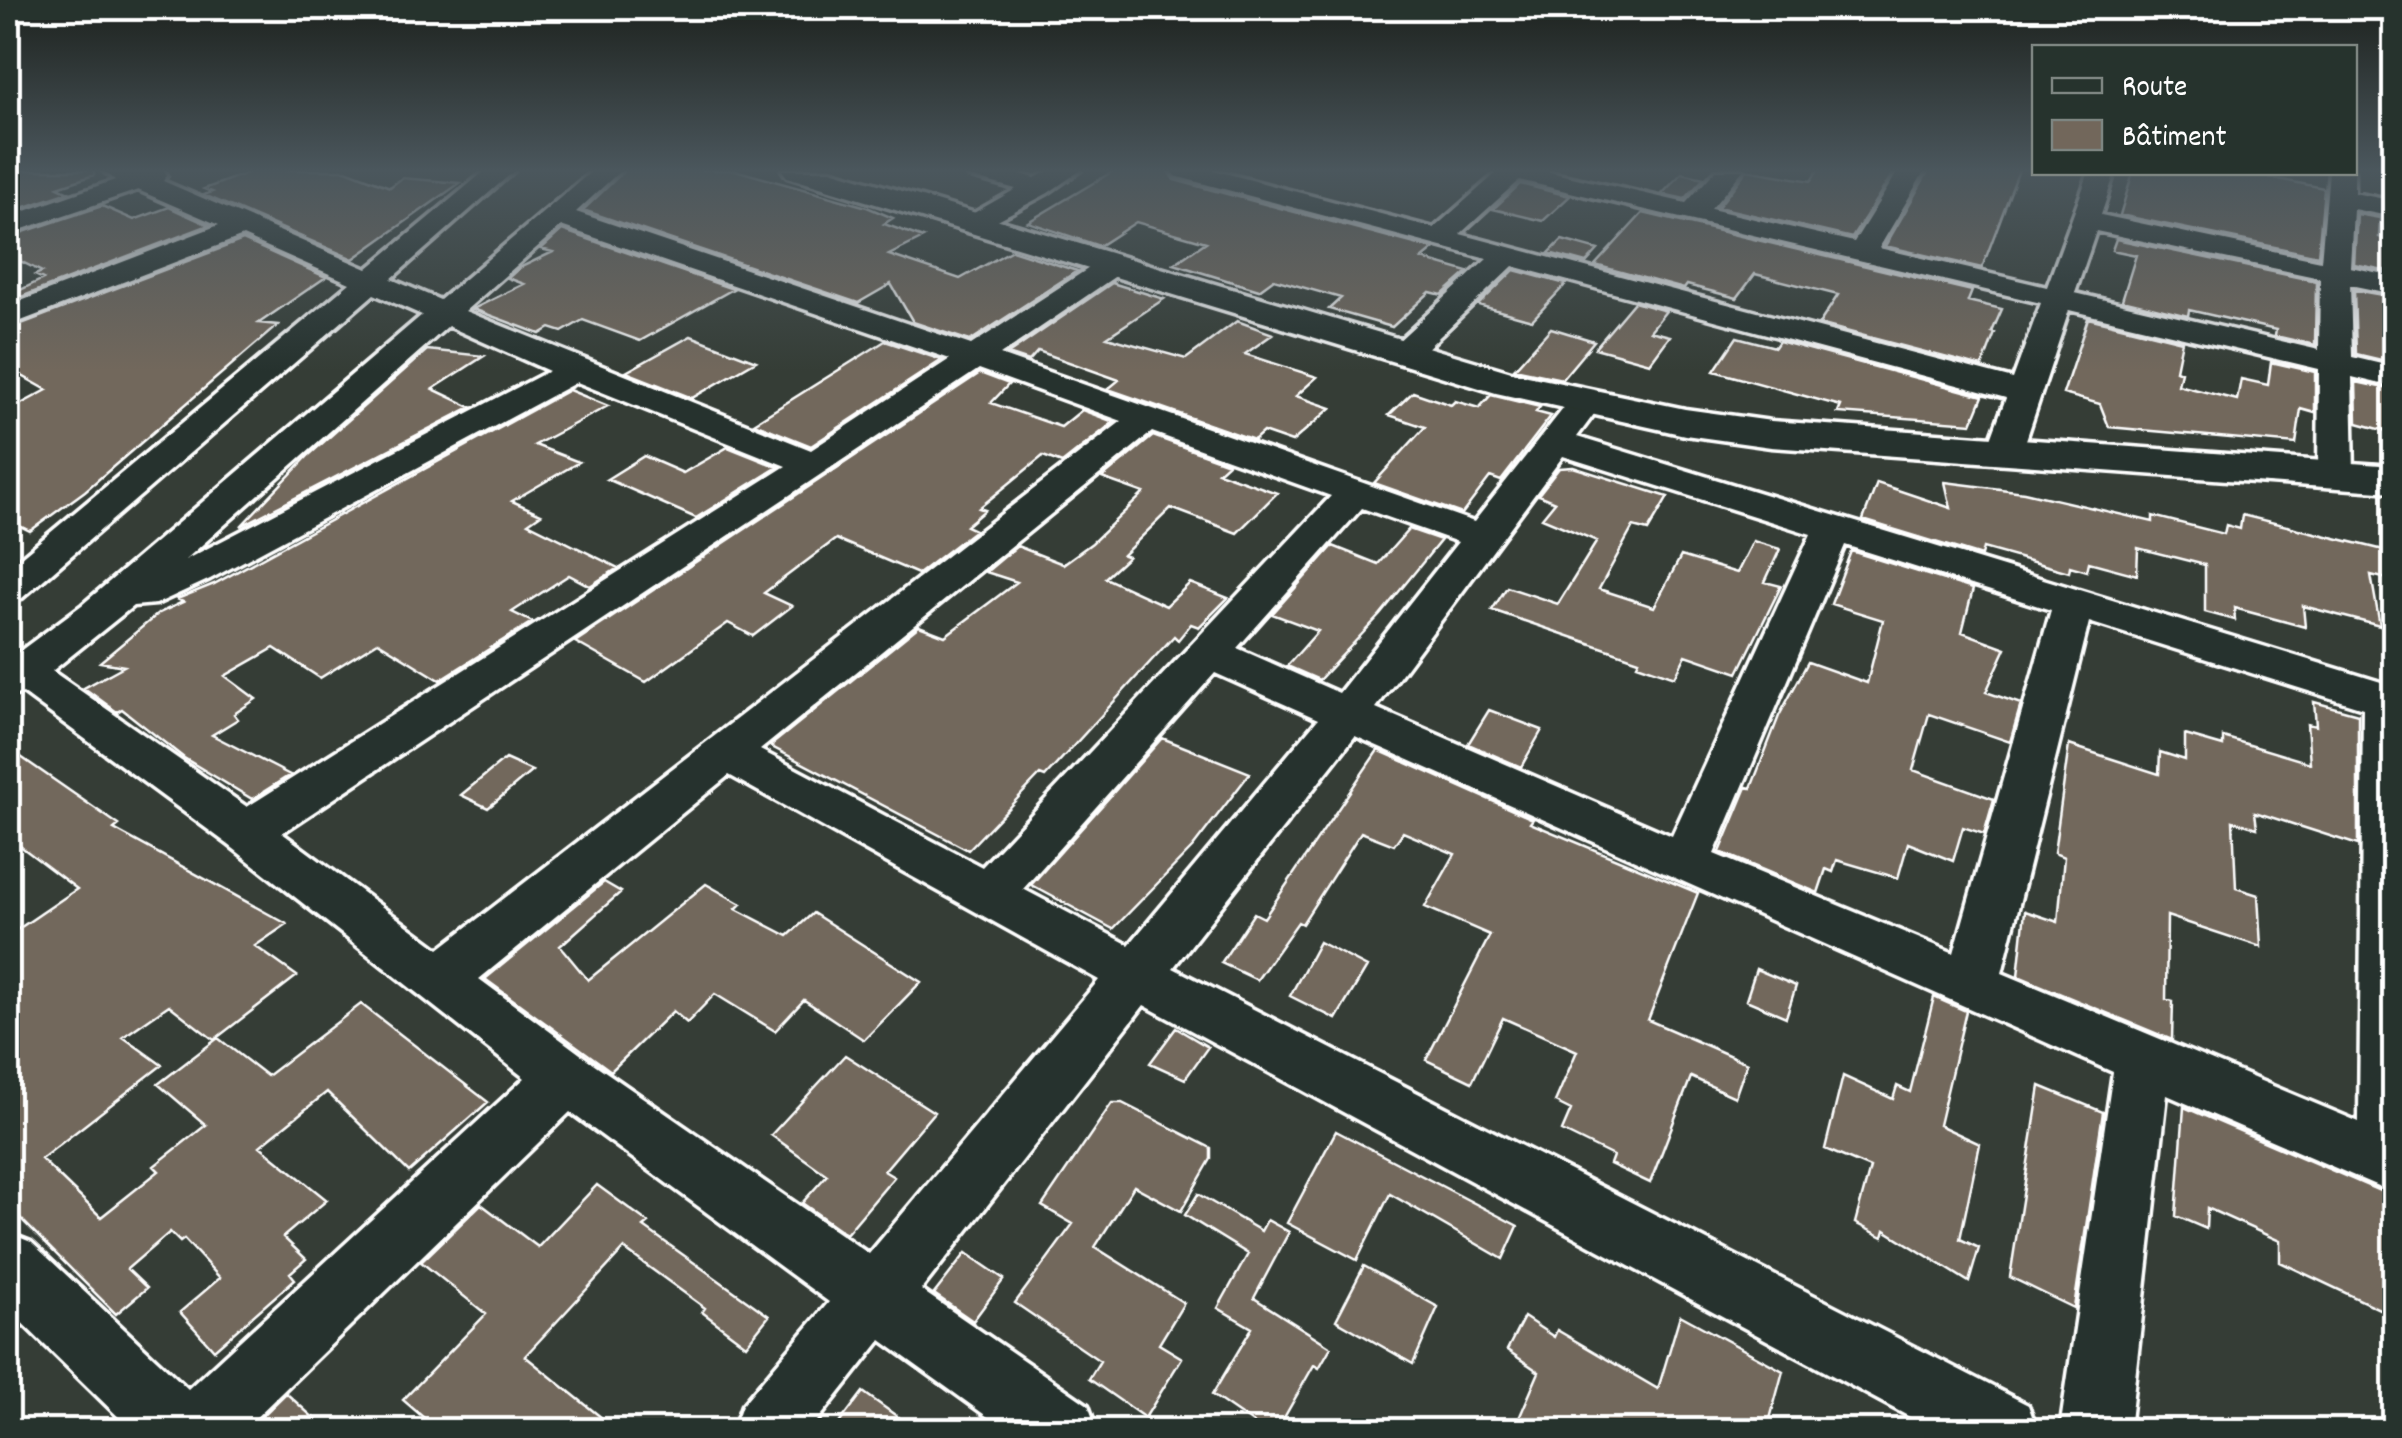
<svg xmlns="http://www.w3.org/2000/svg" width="2402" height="1438" font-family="Dekko,sans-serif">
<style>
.building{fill:#72675b;stroke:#fff;stroke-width:2.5}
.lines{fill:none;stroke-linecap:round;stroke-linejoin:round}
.minor-casing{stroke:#fff;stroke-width:7}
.major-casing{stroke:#fff;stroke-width:7}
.minor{fill:#26332d;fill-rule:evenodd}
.major{fill:#26332d;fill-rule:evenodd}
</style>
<rect width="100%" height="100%" fill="#353d36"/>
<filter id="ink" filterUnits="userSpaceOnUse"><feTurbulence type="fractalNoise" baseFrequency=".01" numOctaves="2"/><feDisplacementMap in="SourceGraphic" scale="20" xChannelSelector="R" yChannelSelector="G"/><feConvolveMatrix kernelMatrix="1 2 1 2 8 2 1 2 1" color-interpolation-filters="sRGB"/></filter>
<g filter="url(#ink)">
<path class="building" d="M8,170H94V175L58,187L69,192L8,213Z
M255,170H346L390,187L402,178L460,183L353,259L204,195L212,192L204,189Z
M625,170H735L867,207L893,218L884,224L923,238L889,255L960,279L1012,250L1077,271L970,341L913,322L891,284L858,303L583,210Z
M1115,170H1167L1174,180L1434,249L1422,259L1468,272L1442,295L1430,292L1392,327L1329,309L1341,298L1274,279L1259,290L1174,264L1206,242L1136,222L1099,246L1028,222Z
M1747,170L1811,181L1818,170H1895L1852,238L1718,207Z
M1929,170H2019L1982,268L1885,246Z
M2133,172L2247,173L2324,188L2318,256L2120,215Z
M1682,173L1704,178L1685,199L1662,194Z
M1520,184L1570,196L1543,221L1493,209Z
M102,206L134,220L169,207L209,225L8,302V296L43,279L35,275L42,272L8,255V237Z
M1643,213L1972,291L1968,301L2002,309L1992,332L1995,333L1982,367L1819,324L1838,295L1755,274L1737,298L1687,285L1684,289L1595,265Z
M2357,214L2380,218L2379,237L2394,241V272L2354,264Z
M562,230L733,289L640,341L583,320L562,332L550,328L540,334L473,309L524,284L508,278L519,268L553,252L541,249Z
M2116,239L2316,281L2315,345L2275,336L2276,330L2189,310L2188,316L2122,300L2136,255L2112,250Z
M243,240L326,277L259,323L278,325L85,491L30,531L8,520V411L47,390L8,368V329Z
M1562,240L1598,250L1586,263L1549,253Z
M1514,270L1566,284L1532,320L1478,305Z
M1112,283L1164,299L1107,337L1186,359L1237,321L1273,334L1245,354L1317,377L1296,396L1331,408L1292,442L1263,432L1254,440L1108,389L1119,380L1038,351L1029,361L1008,354Z
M2354,290L2394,297V363L2356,354Z
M1634,302L1666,311L1650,331L1670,336L1650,363L1595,348Z
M2088,318L2182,341L2176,370L2181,372L2178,385L2237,400L2241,379L2268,385L2271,362L2315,372V413L2301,409L2296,444L2109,427L2100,404L2063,394Z
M1551,328L1594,341L1562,379L1514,369Z
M691,336L756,361L692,398L626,372Z
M1737,337L1775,347L1779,341L1983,396L1972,423L1838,413L1841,406L1714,371Z
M885,341L942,360L811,446L754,423Z
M427,350L484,356L433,389L471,407L241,526L309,455Z
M980,373L1009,384L991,403L1061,427L1082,410L1114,422L1062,463L1043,456L979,508L985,510L966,526L975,530L918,574L836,539L764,593L792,606L753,636L728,623L646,682L575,642Z
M2356,382L2394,390V433L2357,423Z
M569,390L608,406L535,445L579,462L512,501L541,514L528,523L618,568L590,586L569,575L512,612L532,622L440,680L378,642L320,678L274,648L225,676L256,699L234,714L238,719L212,735L290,775L252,799L184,758L122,709L117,712L84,688L124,666L100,662L159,613L183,602L177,599L214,584Z
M1413,392L1451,405L1455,401L1479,408L1491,395L1540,407L1536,412L1551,416L1501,481L1490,477L1462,514L1374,483L1425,427L1389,415Z
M1153,436L1228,463L1218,472L1277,493L1237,533L1171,508L1123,555L1128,557L1105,578L1166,606L1190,583L1228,598L1199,627L1191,624L1178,640L1174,636L1045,777L1040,775L968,850L770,746L919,626L945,636L1017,582L986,572L1017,546L1063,564L1092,543L1144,493L1102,478Z
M728,447L778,467L696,518L607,479L644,456L683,473Z
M1573,467L1668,497L1648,531L1633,527L1599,589L1654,607L1681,556L1737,573L1753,541L1780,549L1765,582L1781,586L1738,673L1686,655L1675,677L1637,664L1639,660L1492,610L1507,587L1558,604L1597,541L1542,518L1555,502L1538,495L1559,468Z
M1945,482L2024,492L2153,522V516L2224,534L2226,525L2240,529L2242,515L2388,551L2387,579L2371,575L2380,626L2303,606L2305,627L2234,608L2235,620L2205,612V565L2138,548L2137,575L2089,562L2087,571L2070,566L2069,572L1983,548L1981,556L1863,520L1877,483L1951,508Z
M1409,529L1441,540L1380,615L1319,680L1287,666L1318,631L1272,614L1333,546L1378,564Z
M1851,551L1973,589L1962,632L2006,648L1986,692L2021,704L2010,742L1929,714L1913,770L1994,799L1984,834L1963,827L1953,861L1908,843L1898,878L1837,860L1833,872L1826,869L1818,893L1720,852L1747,787L1751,788L1779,716L1808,662L1867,683L1883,620L1831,604Z
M2314,702L2358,714V845L2255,812L2257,828L2233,821L2236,888L2258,895L2261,947L2167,916L2166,999L2173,1001L2172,1040L2018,976L2025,911L2058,922L2064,857L2054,853L2069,745L2159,774L2160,752L2185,760V735L2223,746V737L2310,763L2307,724L2316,726Z
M1489,710L1542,730L1521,767L1468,744Z
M1162,738L1250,773L1193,847L1113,929L1031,885Z
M8,748L119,825L114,829L287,924L255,946L297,976L214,1040L169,1005L123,1037L162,1065L41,1159L101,1217L159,1171L154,1166L206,1125L158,1084L218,1038L267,1076L361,1004L488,1102L409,1172L327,1092L260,1146L327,1200L283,1237L306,1259L290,1273L295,1279L214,1350L180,1312L220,1278L184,1239L180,1242L170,1232L127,1269L147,1288L116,1314L8,1206V936L77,889L8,837Z
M1378,750L1533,819L1530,823L1698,893L1648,1020L1747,1063L1735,1097L1691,1077L1650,1183L1610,1164L1613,1156L1562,1131L1571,1110L1555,1102L1577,1051L1503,1018L1472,1082L1426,1060L1490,935L1425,907L1455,854L1403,832L1394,845L1361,832L1302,924L1298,922L1257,980L1221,963L1254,913L1264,918Z
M505,759L532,771L488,808L461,795Z
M604,882L621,892L560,946L588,980L706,884L741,904L736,909L788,936L813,913L921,982L864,1040L804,1000L775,1031L715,994L687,1023L673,1011L611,1071L485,979Z
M1319,942L1367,967L1336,1019L1290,996Z
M1756,969L1796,986L1786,1017L1746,1000Z
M1934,997L1966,1011L1939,1125L1980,1144L1960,1239L1979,1248L1969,1282L1885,1230L1883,1237L1855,1223L1870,1168L1825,1149L1843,1076L1893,1099L1897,1086L1910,1092Z
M1176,1028L1208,1047L1185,1079L1150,1063Z
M845,1055L934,1112L884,1171L894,1177L846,1234L802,1203L827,1175L771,1135Z
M2040,1086L2103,1112L2074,1308L2010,1277Z
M1112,1103H1122L1211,1148V1159L1181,1211L1134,1186L1095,1247L1184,1303L1159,1344L1182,1358L1145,1418L1089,1379L1100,1361L1015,1303L1073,1224L1042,1206Z
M2184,1107L2394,1197V1316L2280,1262V1241L2207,1208L2206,1229L2176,1216Z
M1336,1131L1518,1226L1503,1259L1390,1194L1357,1260L1287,1223Z
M597,1185L649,1223L644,1227L769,1316L746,1345L702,1312L705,1308L624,1249L525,1356L617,1430H438L403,1400L486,1314L421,1262L481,1204L538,1247Z
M1198,1194L1261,1231L1267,1220L1289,1232L1254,1298L1331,1347L1319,1368L1314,1365L1277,1430H1263L1212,1395L1252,1328L1218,1308L1248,1254L1185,1215Z
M966,1253L1004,1279L973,1321L934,1294Z
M1364,1266L1438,1307L1413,1364L1336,1320Z
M1680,1315L1783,1371L1767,1430H1514L1539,1372L1507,1350L1524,1317L1554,1337L1557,1330L1658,1389Z
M863,1392L916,1430H834Z
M286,1393L327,1430H248Z"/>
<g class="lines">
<defs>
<path id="minor" d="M102,170H164L167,175L163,181L367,269L486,170H515L391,279L440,300L593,170H621L576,212L971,345L1103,259H1123L1128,265L1123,271L1000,355L1474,522L1574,395H1598L1603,402L1577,437L2394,686V1193L2167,1095L2129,1430H2060L2113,1072L1355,736L1173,968L2028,1405L2037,1430H1934L1144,1005L921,1290L1088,1405L1097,1430H1006L881,1340L810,1430H733L742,1405L829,1302L570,1112L243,1430H132L8,1309V1233L31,1242L188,1389L525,1078L229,845L23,693L8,697V660L82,605L422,315L374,294L22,598L8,602V568L350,283L243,236L8,326V306L219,225L138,190L8,234V217L115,180ZM561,226L950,359L811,450L465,311ZM448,326L549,371L185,560ZM979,369L1122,421L439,949L282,833ZM577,382L786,466L247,807L52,671L133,606L156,604L210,579ZM1152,432L1331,496L982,867L760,750ZM1563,456L1811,534L1672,836L1376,708ZM1362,508L1458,542L1339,693L1237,648ZM1845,545L2051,610L1954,953L1714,854ZM2089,622L2363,708L2359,1122L2002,973ZM1215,673L1318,719L1129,945L1023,889ZM729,775L1099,980L869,1254L587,1059L479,979Z
M964,170H1006L1035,178L1050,170H1081L1048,193L975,232L965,230L961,224L965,218L1016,189L968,176Z
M1171,170H1213L1434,228L1500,170H1541L1686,203L1716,170H1743L1711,209L1854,242L1899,170H1925L1879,248L2047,287L2089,172H2115L2101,215L2321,261L2329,172L2354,171V193L2394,201V217L2353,209L2350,267L2394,276V294L2350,285L2352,357L2394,367V387L2352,377L2354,475L2349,483L2336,486L2323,483L2318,475L2319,369L2069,310L2022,452L2017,460L2004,463L1991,460L1986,452L2006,398L1513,266L1416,359H1394L1389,352L1394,345L1487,259L1175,176ZM1519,180L2041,303L2013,379L1460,234ZM2096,231L2320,278L2319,350L2075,293Z"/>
<path id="major" d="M782,170H831L1518,374L1685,409L1771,421L2394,466V492L1771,447L1685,435L1496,393L787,177Z"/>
</defs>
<use href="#minor" class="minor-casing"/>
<use href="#major" class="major-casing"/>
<use href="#minor" class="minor"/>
<use href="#major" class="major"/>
</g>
</g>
<linearGradient id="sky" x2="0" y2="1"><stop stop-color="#1d221e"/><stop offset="0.46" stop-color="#4b575d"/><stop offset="1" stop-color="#4b575d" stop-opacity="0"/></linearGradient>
<rect width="2402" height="371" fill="url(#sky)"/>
<rect width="2402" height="1438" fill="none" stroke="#26332d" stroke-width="40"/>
<rect x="20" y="20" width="2362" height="1398" fill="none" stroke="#fff" stroke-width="4" filter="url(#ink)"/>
<rect x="2032" y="45" width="325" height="130" fill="#26332d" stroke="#7d8581" stroke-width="2.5"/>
<rect x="2052" y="78" width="50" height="15" fill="#26332d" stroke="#7d8581" stroke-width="2.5"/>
<text x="2122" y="95" font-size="30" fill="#ffffff">Route</text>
<rect x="2052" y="120" width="50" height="30" fill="#72675b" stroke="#7d8581" stroke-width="2.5"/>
<text x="2122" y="145" font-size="30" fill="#ffffff">Bâtiment</text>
</svg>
